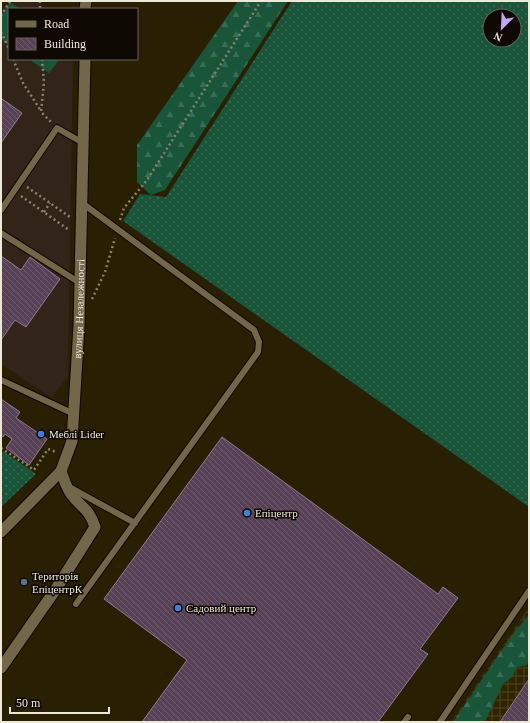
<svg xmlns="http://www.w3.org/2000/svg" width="530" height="723" font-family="'Times New Roman',serif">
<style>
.industrial{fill:url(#industrial-grid)}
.education{fill:#322418}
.grass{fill:url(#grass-dots);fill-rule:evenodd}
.forest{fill:url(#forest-firs)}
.pitch{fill:#185539}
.building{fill:url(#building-back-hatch);stroke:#917890}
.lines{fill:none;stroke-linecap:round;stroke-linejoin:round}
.service-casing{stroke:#110800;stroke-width:8}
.minor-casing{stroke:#110800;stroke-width:13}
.tertiary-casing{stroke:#110800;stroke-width:13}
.path{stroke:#8a826c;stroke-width:2.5;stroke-dasharray:2 3;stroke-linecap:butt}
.service{stroke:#726749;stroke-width:6}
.minor{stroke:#726749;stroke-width:11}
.tertiary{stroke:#726749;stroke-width:11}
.shop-dot{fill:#3f7fe0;stroke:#0e0902;stroke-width:1.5}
.service-dot{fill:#5c6f8a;stroke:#0e0902;stroke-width:1.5}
.labels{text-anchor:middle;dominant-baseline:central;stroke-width:3;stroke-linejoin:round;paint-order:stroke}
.street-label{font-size:11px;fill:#eee8d7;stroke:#0e0902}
.poi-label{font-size:11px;fill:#eee8d7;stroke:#0e0902;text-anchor:start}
</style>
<defs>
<pattern id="industrial-grid" width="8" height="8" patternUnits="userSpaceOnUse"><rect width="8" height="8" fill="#312500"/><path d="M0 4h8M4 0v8" fill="none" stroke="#4f4524"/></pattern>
<pattern id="grass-dots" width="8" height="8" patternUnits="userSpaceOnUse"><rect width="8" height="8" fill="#185539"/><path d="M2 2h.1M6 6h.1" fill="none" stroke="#3a6d55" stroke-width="1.8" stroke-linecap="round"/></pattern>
<pattern id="forest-firs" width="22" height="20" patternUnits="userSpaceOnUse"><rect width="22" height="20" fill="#185539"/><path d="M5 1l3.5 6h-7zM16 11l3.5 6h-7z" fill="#3a6d55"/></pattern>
<pattern id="building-back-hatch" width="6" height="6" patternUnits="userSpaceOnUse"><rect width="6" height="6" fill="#574156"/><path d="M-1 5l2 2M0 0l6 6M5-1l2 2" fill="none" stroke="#6f5c6e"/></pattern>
</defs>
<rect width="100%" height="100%" fill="#291f03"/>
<path class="industrial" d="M529,607V722H451Z"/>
<path class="education" d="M8,1H37L47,9H9V59H73L68,376L52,398L1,364V11Z"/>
<path class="grass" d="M292,1H529V507L123,221L140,194L166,197ZM490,16H514V40H490Z
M3,451L36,474L1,507V455Z"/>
<path class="forest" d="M238,1H288L165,190L151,195L137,182V145Z
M529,615V660L527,665L517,667L513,676L503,684L485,722H453L515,631Z"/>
<path class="pitch" d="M10,2L20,9H9V45L1,39V15Z
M29,59H60L49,73Z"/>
<path class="building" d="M2,99L22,113L1,143V100Z
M1,256L21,270L30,257L60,279L26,327L15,320L1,340Z
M1,399L20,412L16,418L47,439L29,465L6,448L12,439L5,434L3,437L1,436Z
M222,437L438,594L443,587L458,598L420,649L428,654L378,722H142L187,660L104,599Z
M529,679V722H500Z"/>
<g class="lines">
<defs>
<path id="service" d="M1,210L57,128L83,143
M1,233L80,283
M1,380L74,414
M69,487L135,523
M76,604L258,352L259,342L254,330L82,203
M404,722L408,717
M440,722L529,591"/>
<path id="minor" d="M1,668L56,589L95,527C89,508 82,509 71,494C66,487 64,479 61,471"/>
<g id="tertiary">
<path d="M85,9L86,1"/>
<path id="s1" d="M1,532L61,471L72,441L79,326L85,59"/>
</g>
</defs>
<use href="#service" class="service-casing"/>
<use href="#minor" class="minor-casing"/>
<use href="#tertiary" class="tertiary-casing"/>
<path class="path" d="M40,1V9
M1,16L10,1
M1,32L9,49
M13,59L23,83L41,111
M42,59L44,82L41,112L51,122
M27,187L70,217
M21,196L69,230
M44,212L50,203
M120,220L124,208L147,180L261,1
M92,299L105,272L115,238
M1,448L34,470L48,449L56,452"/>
<use href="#service" class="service"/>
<use href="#minor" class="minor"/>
<use href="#tertiary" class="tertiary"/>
</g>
<g class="shop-dot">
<circle cx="41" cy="434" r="4"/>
<circle cx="247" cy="513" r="4"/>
<circle cx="178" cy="608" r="4"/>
</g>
<circle class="service-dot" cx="24" cy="582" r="4"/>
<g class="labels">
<g class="street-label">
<text stroke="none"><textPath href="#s1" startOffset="250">вулиця Незалежності</textPath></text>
</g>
<g class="poi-label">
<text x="49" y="434">Меблі Lider</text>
<text x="255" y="513">Епіцентр</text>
<text x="32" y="576">Територія<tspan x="32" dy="13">ЕпіцентрК</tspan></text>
<text x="186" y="608">Садовий центр</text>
</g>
</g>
<rect width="530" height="723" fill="none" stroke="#eee8d7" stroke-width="4"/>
<rect x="8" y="8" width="130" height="52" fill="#0e0902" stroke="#686257"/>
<rect x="16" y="21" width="20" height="6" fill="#726749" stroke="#686257"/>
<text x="44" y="28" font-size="12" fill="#eee8d7">Road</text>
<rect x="16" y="38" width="20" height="12" fill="url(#building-back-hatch)" stroke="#686257"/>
<text x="44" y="48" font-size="12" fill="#eee8d7">Building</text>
<g transform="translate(502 28) rotate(204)"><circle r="19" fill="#0e0902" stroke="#686257"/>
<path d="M0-3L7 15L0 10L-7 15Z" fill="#bea9f5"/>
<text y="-6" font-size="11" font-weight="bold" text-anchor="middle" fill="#eee8d7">N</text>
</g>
<path d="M10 707v6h99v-6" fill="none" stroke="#eee8d7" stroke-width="2"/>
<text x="16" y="707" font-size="12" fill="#eee8d7" stroke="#0e0902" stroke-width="3" paint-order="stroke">50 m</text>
</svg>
